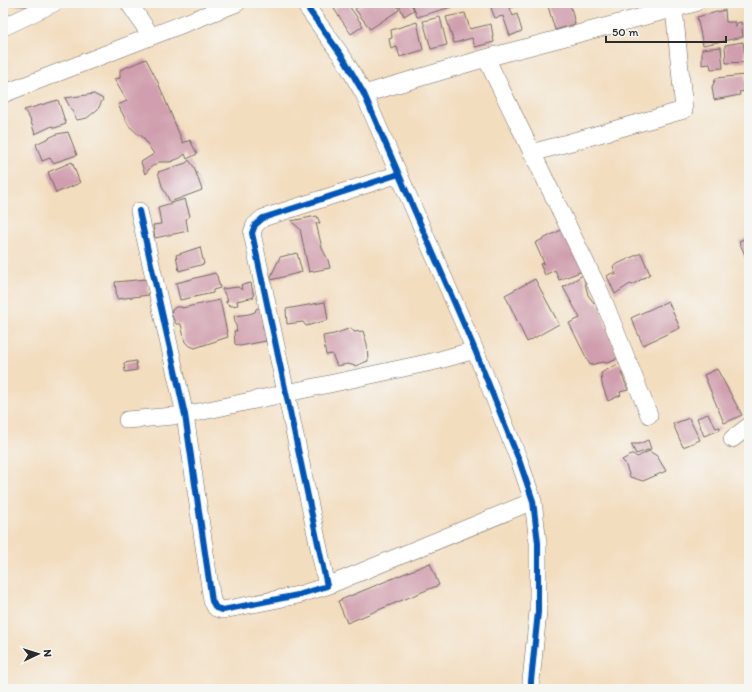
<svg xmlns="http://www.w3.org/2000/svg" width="752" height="692" font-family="Itim,sans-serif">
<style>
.building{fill:#d09eae}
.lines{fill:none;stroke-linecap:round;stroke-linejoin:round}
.street-casing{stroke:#71695f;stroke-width:18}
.street{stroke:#fff;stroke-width:17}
.cycleway-casing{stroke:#f6f6f2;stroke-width:8}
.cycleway{stroke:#0057b8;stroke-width:6}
</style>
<rect width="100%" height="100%" fill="#f6f6f2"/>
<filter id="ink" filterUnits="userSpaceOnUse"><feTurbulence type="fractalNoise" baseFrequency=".025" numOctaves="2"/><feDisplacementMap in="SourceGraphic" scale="8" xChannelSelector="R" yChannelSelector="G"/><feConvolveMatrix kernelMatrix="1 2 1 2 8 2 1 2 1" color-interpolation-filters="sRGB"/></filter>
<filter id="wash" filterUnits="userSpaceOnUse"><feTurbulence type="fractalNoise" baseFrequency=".012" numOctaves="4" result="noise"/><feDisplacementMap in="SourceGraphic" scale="16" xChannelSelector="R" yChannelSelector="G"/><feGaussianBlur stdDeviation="0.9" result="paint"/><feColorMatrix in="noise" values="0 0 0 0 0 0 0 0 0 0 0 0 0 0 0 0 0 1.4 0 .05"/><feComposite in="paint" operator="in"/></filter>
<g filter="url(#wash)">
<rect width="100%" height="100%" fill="#f3ddbf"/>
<g id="blocks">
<path class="building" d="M3,3H33V6L3,4Z
M344,3H347L363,26L351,34L334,9Z
M365,3H396L399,10L370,29L355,9Z
M398,3H411L414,10L404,16Z
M412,3H450L451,7L417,17Z
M505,3H513L514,7L510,8L513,16L517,14L522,31L510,36L503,16L495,18L491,8Z
M547,3H570L575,24L555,30Z
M642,3H669L644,10Z
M725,10L726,22H735V27L737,26V23L741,22L743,37L703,45L697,17Z
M465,13L470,29L491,24L494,42L475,47L472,38L454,43L446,17Z
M440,17L447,45L431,49L423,21Z
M417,22L423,50L400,57L397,47L391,49L389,39L392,38L391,30Z
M743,42L746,62L726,63L725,45Z
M721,47L723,68L711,69L710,64L702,65V49Z
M146,59L157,80L183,143L190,140L197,154L187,159L185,154L180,158L170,162H159L151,167L145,174L141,162L154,154L142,136L139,135L129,126L118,105L127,101L114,79L120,78V70Z
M745,75L747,91L739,92L740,95L714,100L712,87L716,78Z
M94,94L103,99L98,109L87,118L77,120L65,98Z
M58,100L66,124L55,128L52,126L35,134L30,119L24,110Z
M68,132L77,155L53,163L50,158L42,161L36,144L57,134Z
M189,160L194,167L202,190L170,202L162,186L158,172L186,163Z
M72,162L80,183L56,193L48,172Z
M185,199L190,216L186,219L188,231L155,238L153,225L161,224L158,207Z
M317,216L320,223H316L322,248L328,260L330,268L309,272L300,229L291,221Z
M561,230L585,270L559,280L555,270L545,275L540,264L544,263L535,243Z
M749,237V265L739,241Z
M200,247L204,264L179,271L176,255Z
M297,253L302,272L271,280V276L280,257Z
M641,253L650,274L632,285L630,284L615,294L607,276L612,273L616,275L613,266Z
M215,273L217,276L220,288L213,290V293L180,300L176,283Z
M583,275L588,295L594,303L598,302L618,357L615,360L607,363L603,362L590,365L569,323L580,318L563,287Z
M147,279L149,295L117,299L115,282Z
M535,279L559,324L527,342L505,295Z
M251,283L254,297L237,301L238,305L231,306L226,303V301H228L222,289L238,287L242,290L241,285Z
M220,300L228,337L195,348L188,345L185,342L181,324H176L171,313L172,310L176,307H182V308Z
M668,301L680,328L643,345L631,318Z
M325,302L328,320L306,326L303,322L287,324L286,309Z
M261,307L263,328L266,336V341L240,346L235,344L234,331H237L234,316L249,314L255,312L256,309Z
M351,328L354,332L363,331L367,344L368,361L355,366L348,364L337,366L332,354L326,355L323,336L334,334Z
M136,361L137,370L125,372L124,363Z
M620,363L624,371L621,372L628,390L620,392L621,395L608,401L602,384L601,373Z
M717,369L742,415L729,421L724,423L704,375Z
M708,414L716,428L720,427V430L704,436L697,418Z
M689,418L700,440L683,447L673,424Z
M648,440L651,449L636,454L631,444H639Z
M649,451L657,456L666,471L643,481L630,477L625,463L622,460L633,454L637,457Z
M430,563L439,585L347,623L338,601Z"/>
</g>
</g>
<g filter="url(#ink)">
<use href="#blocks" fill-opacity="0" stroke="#71695f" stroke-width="1"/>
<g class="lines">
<defs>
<path id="street" d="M129,3L151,36
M304,3L344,59L364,94L475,350L519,460L533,501L538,543V612L531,681V689
M3,22L6,26L54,3
M486,58L601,294L649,415
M3,94L237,3
M364,94L486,58L695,3
M532,153L684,110L674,8
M139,211L185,415L212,601L216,608L223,610L298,595L327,586L252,233L255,225L263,218L399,174
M127,420L185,415L436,361L475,350
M732,439L749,426
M327,586L533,501"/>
</defs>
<use href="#street" class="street-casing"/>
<use href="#street" class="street"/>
<defs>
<path id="cycleway" d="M304,3L344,59L364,94L475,350L519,460L533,501L538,543V612L531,681V689
M139,211L185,415L212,601L216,608L223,610L298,595L327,586L252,233L255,225L263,218L399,174"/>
</defs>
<use href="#cycleway" class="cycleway-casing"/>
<use href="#cycleway" class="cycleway"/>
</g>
</g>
<rect width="752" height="692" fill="none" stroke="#f6f6f2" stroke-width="16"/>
<g transform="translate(38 654) rotate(86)" stroke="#f6f6f2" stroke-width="3" paint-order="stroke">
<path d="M0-3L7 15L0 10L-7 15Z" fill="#2b2b2b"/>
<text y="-6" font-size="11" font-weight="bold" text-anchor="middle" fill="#2b2b2b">N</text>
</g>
<path d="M606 36v6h120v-6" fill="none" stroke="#2b2b2b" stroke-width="2"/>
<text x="612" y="36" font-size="12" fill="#2b2b2b" stroke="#f6f6f2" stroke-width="3" paint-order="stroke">50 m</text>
</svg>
